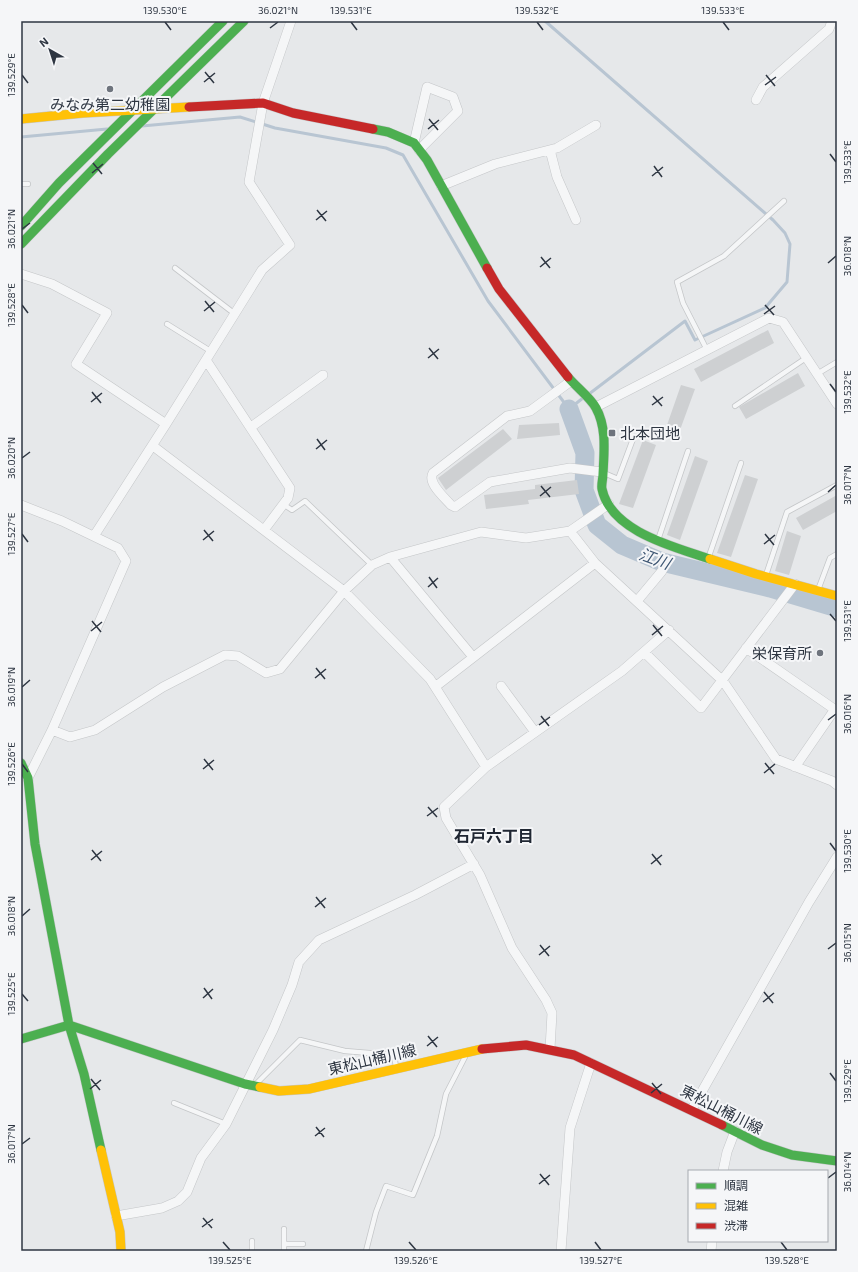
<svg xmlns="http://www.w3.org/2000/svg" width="858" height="1272" font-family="'Exo 2','Noto Sans JP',sans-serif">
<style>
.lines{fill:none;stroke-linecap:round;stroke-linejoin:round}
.stream{stroke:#b8c5d2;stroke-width:3}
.river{stroke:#b8c5d2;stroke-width:19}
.building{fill:#ced0d2}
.lane-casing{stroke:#c4c6c8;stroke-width:6}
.street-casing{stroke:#c4c6c8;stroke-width:10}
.fast-casing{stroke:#c4c6c8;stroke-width:10}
.slow-casing{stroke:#c4c6c8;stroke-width:10}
.jam-casing{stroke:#c4c6c8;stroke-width:10}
.lane{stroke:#f5f6f7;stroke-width:4.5}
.street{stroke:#f5f6f7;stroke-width:9}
.fast{stroke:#4caf50;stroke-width:9}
.slow{stroke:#ffc107;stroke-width:9}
.jam{stroke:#c62828;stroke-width:9}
.ticks{fill:none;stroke:#2e3642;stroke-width:1.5}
.poi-dot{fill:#6e747d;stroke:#f5f6f8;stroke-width:1.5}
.labels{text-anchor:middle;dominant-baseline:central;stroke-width:4;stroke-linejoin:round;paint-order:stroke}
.poi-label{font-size:15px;fill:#2e3642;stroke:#f5f6f8}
.street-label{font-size:15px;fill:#2e3642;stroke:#f5f6f8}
.water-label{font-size:16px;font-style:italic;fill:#3c5572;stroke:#f5f6f8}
.neighbourhood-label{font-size:16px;font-weight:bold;fill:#202733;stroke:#f5f6f8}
.neatline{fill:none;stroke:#2e3642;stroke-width:1.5}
.ticks-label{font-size:10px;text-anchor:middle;fill:#2e3642}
</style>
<rect width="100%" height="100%" fill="#e6e8ea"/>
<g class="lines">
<path class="stream" d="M545,21L773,220L785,233L790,244L787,282L765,308L695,340L685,321L589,394
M142,126L240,117L275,128L386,148L403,155L488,301L569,409L583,398
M21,137L107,129"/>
<path class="river" d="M569,409L585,453L584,490L597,525L622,545L662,562L770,588L837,608"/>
</g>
<path class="building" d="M768,330L774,343L701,382L694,369Z
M798,373L805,386L746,419L739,407Z
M681,385L695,389L680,430L667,425Z
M559,423L560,435L517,439L519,425Z
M503,429L512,439L446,490L438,478Z
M643,440L656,445L633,508L619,504Z
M695,456L708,461L680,540L667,535Z
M745,475L758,479L731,557L717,553Z
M577,480L579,494L528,500L529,504L486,509L484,495L535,489V485Z
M837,495V511L803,530L796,518Z
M787,531L801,536L789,575L775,571Z"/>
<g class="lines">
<defs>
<path id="lane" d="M21,184H28
M175,268L235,314
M167,324L212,352
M707,350L683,303L677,282L724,256L784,201
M817,374L837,362
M735,406L806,358
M604,473L618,479L633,439
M283,504L292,510L305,501L372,565
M658,540L688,451
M709,556L741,463
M766,575L787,512L837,485
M818,590L830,558L837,554
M257,1083L300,1040L345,1051L394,1055L396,1067
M174,1103L226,1124
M284,1244H303
M252,1251V1241
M284,1251V1229
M366,1251L376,1212L386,1186L413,1195L437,1136L446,1094L465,1057"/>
<path id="street" d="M756,100L763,87L829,29L832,21
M414,143L427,87L453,97L458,111L419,150
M550,150L557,177L576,220
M441,186L495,164L557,148L596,125
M21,274L52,284L107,313L76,364L166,424
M206,360L290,488L288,498L264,530
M571,381L530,411L507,416L433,473C427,483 444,497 451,505L455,507L490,482L570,468L602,472
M596,407L769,318L783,322L837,404
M251,427L323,375
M153,446L344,591L430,679L486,767
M21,505L62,521L118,548L126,561L52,730L28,778
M570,531L595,563L723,681L776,759L832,781L837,785
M94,536L166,424L262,270L290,245L249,182L263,103L291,21
M390,557L473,657
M637,601L662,571
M746,648L837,711
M644,652L701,708L795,584
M501,686L535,732
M435,687L595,563
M52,730L70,737L95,730L163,687L225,655L238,656L266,673L280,669L344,591L372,565L390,557L481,532L526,538L570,531L609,504
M795,767L835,709
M550,1049L552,1013L546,1000L512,948L480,875L446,818L444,807L486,767L622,671L669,630
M692,1109L809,902L837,857
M723,1171L727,1152L735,1131
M116,1216L162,1208L178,1201L187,1192L201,1158L226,1124L273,1030L292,985L299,962L319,940L415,895L474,864
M561,1251L570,1128L591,1063
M711,1251L712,1241"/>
<path id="fast" d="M373,129L388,132L414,143L427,160L487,268
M21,226L59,183L223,21
M21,244L108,154L244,21
M568,377C576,387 590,397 596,408C607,428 604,452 603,474C603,479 601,485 602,489C611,532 675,547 710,559
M21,763L28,778L35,844L69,1025L84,1074L101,1150
M21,1039L69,1025L245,1084L260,1087
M722,1125L762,1145L792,1155L837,1161"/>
<path id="slow" d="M21,119L83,113L189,107
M710,559L756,574L837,596
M260,1087L279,1091L309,1089L482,1049
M101,1150L120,1232L121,1251"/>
<path id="jam" d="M189,107L263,103L293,113L373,129
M487,268L499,289L568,377
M482,1049L526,1045L574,1055L722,1125"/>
</defs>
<use href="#lane" class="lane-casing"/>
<use href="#street" class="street-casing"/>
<use href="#fast" class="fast-casing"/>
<use href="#slow" class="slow-casing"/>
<use href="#jam" class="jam-casing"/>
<use href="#lane" class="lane"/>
<use href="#street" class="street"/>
<use href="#fast" class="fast"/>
<use href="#slow" class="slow"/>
<use href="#jam" class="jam"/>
</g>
<path class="ticks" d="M165,22L171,30M351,22L357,30M537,22L543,30M723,22L729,30M270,28L278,22M205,72L214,83M22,75L28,83M766,75L775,86M204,82L215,73M765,85L776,77M429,119L438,130M428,129L439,120M830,154L836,162M93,163L102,174M654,166L662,177M92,173L103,164M652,176L663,167M317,210L326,221M316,220L327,211M22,229L30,223M541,257L550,268M828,263L836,256M540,267L551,258M205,301L214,312M22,305L28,313M765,305L774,315M204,311L215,302M764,314L775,306M429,348L438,359M428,358L439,349M830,384L836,392M92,392L101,403M653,396L662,406M91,402L102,393M652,405L663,397M317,439L325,450M316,449L327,440M22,458L30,452M541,486L550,497M828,492L836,485M540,496L551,487M204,530L213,541M22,534L28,542M765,534L774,545M203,540L214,531M764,544L775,535M429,577L437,588M428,587L438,578M830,614L836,621M92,621L101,632M653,625L662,636M91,631L102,622M652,635L663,626M316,668L325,679M315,678L326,669M22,687L30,680M541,716L549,726M828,720L836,714M539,725L550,717M204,759L213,770M765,763L774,774M22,764L28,772M203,769L214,760M764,773L775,764M428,807L437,817M427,816L438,808M830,843L836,851M92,850L101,861M652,854L661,865M91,860L102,851M651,864L662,855M316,897L325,908M315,907L326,898M22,916L30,909M540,945L549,956M828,949L836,943M539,955L550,946M204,988L212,999M764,992L773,1003M22,994L28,1001M203,998L213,989M763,1002L774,993M428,1036L437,1047M427,1046L438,1037M830,1073L836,1081M91,1079L100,1090M652,1083L661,1094M90,1089L101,1080M651,1093L662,1084M316,1127L324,1137M315,1136L325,1128M22,1144L30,1138M540,1174L549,1185M828,1178L836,1172M539,1184L550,1175M203,1218L212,1228M202,1227L213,1219M223,1242L230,1250M409,1242L416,1250M595,1242L601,1250M781,1242L787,1250"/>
<g class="poi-dot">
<circle cx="110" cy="89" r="4"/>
<rect x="608" y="429" width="8" height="8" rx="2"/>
<circle cx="820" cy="653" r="4"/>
</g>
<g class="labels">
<g class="poi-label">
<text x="110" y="104">みなみ第二幼稚園</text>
<text x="620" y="433" text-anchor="start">北本団地</text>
<text x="812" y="653" text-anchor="end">栄保育所</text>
</g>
<g class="street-label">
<text transform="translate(372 1059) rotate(-13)">東松山桶川線</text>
<text transform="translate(722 1109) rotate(27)">東松山桶川線</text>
</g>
<g class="water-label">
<text transform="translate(655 558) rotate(20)">江川</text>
</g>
<g class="neighbourhood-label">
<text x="494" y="835">石戸六丁目</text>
</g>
</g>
<rect width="858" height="1272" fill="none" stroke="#f5f6f8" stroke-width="44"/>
<rect x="688" y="1170" width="140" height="72" fill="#f5f6f8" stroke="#a5a9af"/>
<rect x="696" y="1183" width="20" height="6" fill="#4caf50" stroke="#a5a9af"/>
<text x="724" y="1190" font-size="12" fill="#2e3642">順調</text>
<rect x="696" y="1203" width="20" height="6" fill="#ffc107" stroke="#a5a9af"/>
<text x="724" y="1210" font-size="12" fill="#2e3642">混雑</text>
<rect x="696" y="1223" width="20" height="6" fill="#c62828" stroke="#a5a9af"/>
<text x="724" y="1230" font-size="12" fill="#2e3642">渋滞</text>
<g transform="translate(50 50) rotate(321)" stroke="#f5f6f8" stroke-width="3" paint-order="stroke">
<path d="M0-3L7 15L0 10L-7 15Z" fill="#2e3642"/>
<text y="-6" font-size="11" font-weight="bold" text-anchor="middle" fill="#2e3642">N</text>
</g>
<rect x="22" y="22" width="814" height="1228" class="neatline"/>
<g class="ticks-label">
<text x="165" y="14">139.530°E</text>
<text x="278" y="14">36.021°N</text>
<text x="351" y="14">139.531°E</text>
<text x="537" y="14">139.532°E</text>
<text x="723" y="14">139.533°E</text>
<text transform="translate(11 75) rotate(-90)" y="4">139.529°E</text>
<text transform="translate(847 162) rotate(-90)" y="4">139.533°E</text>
<text transform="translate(11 229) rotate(-90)" y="4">36.021°N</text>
<text transform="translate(847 256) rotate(-90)" y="4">36.018°N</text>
<text transform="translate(11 305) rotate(-90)" y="4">139.528°E</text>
<text transform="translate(847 392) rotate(-90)" y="4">139.532°E</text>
<text transform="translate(11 458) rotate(-90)" y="4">36.020°N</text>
<text transform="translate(847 485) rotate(-90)" y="4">36.017°N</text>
<text transform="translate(11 534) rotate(-90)" y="4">139.527°E</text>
<text transform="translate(847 621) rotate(-90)" y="4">139.531°E</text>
<text transform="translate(11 687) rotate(-90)" y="4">36.019°N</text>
<text transform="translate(847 714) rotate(-90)" y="4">36.016°N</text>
<text transform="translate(11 764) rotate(-90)" y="4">139.526°E</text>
<text transform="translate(847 851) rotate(-90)" y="4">139.530°E</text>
<text transform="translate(11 916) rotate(-90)" y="4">36.018°N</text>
<text transform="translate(847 943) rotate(-90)" y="4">36.015°N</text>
<text transform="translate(11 994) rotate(-90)" y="4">139.525°E</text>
<text transform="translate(847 1081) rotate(-90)" y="4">139.529°E</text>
<text transform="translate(11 1144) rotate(-90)" y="4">36.017°N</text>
<text transform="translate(847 1172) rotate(-90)" y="4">36.014°N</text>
<text x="230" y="1264">139.525°E</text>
<text x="416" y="1264">139.526°E</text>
<text x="601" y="1264">139.527°E</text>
<text x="787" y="1264">139.528°E</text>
</g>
</svg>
